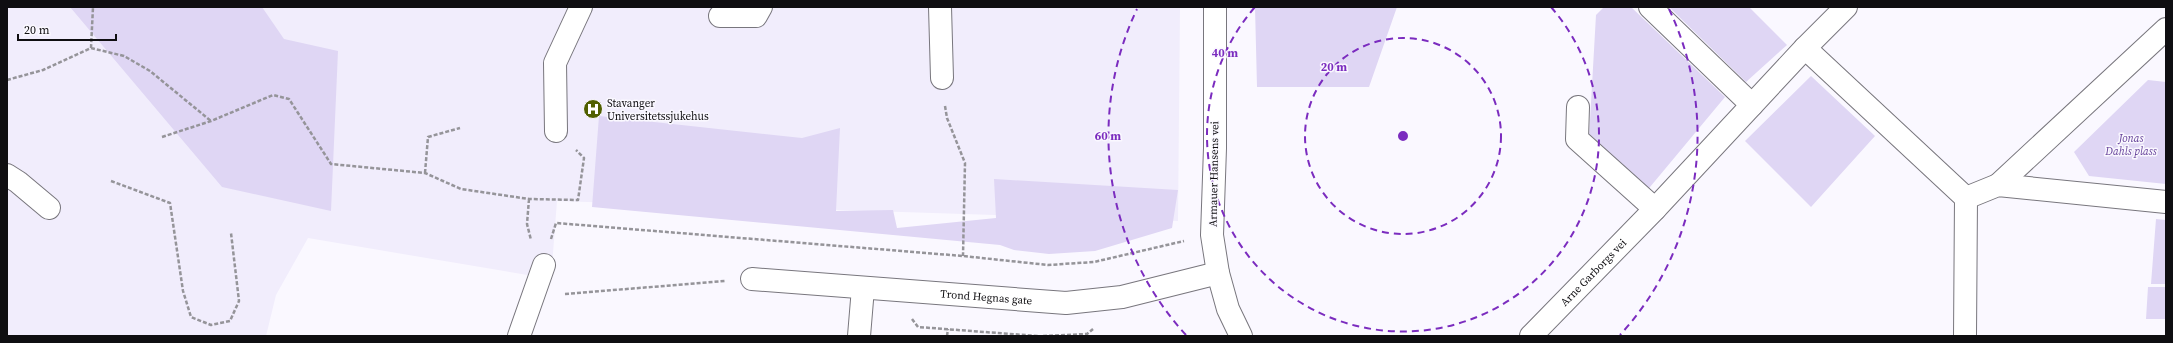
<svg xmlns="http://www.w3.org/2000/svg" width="2173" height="343" font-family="'Source Serif 4',serif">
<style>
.built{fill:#f1edfc}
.green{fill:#dfd6f4}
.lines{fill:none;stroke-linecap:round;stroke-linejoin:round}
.minor-casing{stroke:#78767d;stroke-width:24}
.path{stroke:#959499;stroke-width:2.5;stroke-dasharray:4 2;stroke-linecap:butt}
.minor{stroke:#fff;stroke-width:22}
.ring{fill:none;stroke:#7b2cbf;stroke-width:2;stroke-dasharray:7 5}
.labels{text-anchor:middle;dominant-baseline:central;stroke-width:3;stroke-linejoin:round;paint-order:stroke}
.poi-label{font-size:11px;fill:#0f0e11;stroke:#faf8ff;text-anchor:start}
.park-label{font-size:11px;font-style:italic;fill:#633f98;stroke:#faf8ff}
.street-label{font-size:11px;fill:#0f0e11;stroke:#faf8ff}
.centre{fill:#7b2cbf;stroke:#faf8ff;stroke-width:2}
.ring-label{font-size:12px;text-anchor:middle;font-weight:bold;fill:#7b2cbf;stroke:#faf8ff;stroke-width:3;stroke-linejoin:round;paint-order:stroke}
</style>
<rect width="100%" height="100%" fill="#faf8ff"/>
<path class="built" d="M7,7H1180L1178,221L557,201L551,279L308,238L276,295L266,336H7Z"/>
<path class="green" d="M70,7H262L284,39L338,51L331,211L222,187Z
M1255,7H1397L1369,87H1257Z
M1604,7H1631L1725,97L1645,193L1589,138L1596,15Z
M1669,7H1749L1787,45L1746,82Z
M1811,76L1875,136L1811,207L1745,141Z
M2148,80L2166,82V184L2089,176L2074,152Z
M599,116L802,138L840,128L836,211L893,210L897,228L996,218L994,179L1178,190L1172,228L1095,251L1049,254L1014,250L1000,245L592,207Z
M2156,219L2166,220V284H2151Z
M2148,287H2166V319H2146Z"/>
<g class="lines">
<defs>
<g id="minor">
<path d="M940,7L942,78"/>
<path d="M1215,7V148L1212,235L1218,273L1228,309L1241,336"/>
<path d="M1650,7L1752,105"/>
<path d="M720,16H756L761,7"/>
<path d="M1805,48L1966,198L1965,336"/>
<path d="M1578,107L1577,139L1655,209"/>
<path d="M556,131L555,63L581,7"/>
<path d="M7,175L18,182L49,208"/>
<path d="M1998,185L2166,29"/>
<path d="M1966,198L1998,185L2166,202"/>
<path id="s1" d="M752,279L1066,303L1122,297L1218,273"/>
<path d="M519,336L544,265"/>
<path d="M859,336L863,288"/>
<path id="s2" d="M1531,336L1655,209L1805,48L1846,7"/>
</g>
</defs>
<use href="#minor" class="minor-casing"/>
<path class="path" d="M91,48L124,56L150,71L211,121
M7,80L43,70L91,48L93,7
M945,106L947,118L965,163L963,256
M162,137L211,121L273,95L289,99L331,164L425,173L461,189L529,199L578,200L584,158L576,150
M425,173L428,137L460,128
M111,181L170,203L183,291L191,317L211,325L230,321L239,301L231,233
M529,199L527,224L531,240
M551,239L556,223L963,256L1048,265L1094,262L1184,241
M565,294L725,281
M912,319L918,327L1038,336
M947,336L948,329
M1043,336L1087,334L1093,329"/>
<use href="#minor" class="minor"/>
</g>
<g class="ring">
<circle cx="1403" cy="136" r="98"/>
<path d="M1551 7A196 196 0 1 1 1255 7"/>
<path d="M1186 335A295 295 0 0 1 1137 9M1669 9A295 295 0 0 1 1620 335"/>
</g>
<defs>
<symbol id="hospital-disc" viewBox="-11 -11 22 22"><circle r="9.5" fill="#505f00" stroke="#faf8ff"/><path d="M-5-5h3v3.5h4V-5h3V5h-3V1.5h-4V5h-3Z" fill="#fff"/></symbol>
</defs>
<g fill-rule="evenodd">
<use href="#hospital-disc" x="582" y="98" width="22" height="22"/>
</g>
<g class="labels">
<g class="poi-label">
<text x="607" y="103">Stavanger<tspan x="607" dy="13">Universitetssjukehus</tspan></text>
</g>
<g class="park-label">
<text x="2131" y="138">Jonas<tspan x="2131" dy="13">Dahls plass</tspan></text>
</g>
<g class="street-label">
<text transform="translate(1214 174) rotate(-89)">Armauer Hansens vei</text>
<text stroke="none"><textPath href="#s2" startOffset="89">Arne Garborgs vei</textPath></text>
<text stroke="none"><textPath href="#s1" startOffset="235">Trond Hegnas gate</textPath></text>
</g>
</g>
<circle cx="1403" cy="136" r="6" class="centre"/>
<g class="ring-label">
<text x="1225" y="57">40 m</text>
<text x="1334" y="71">20 m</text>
<text x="1108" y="140">60 m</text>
</g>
<rect width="2173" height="343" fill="none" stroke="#0f0e11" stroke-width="16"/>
<path d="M18 34v6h98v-6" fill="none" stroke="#0f0e11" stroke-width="2"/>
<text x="24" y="34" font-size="12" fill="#0f0e11" stroke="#faf8ff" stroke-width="3" paint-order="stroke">20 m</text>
</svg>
